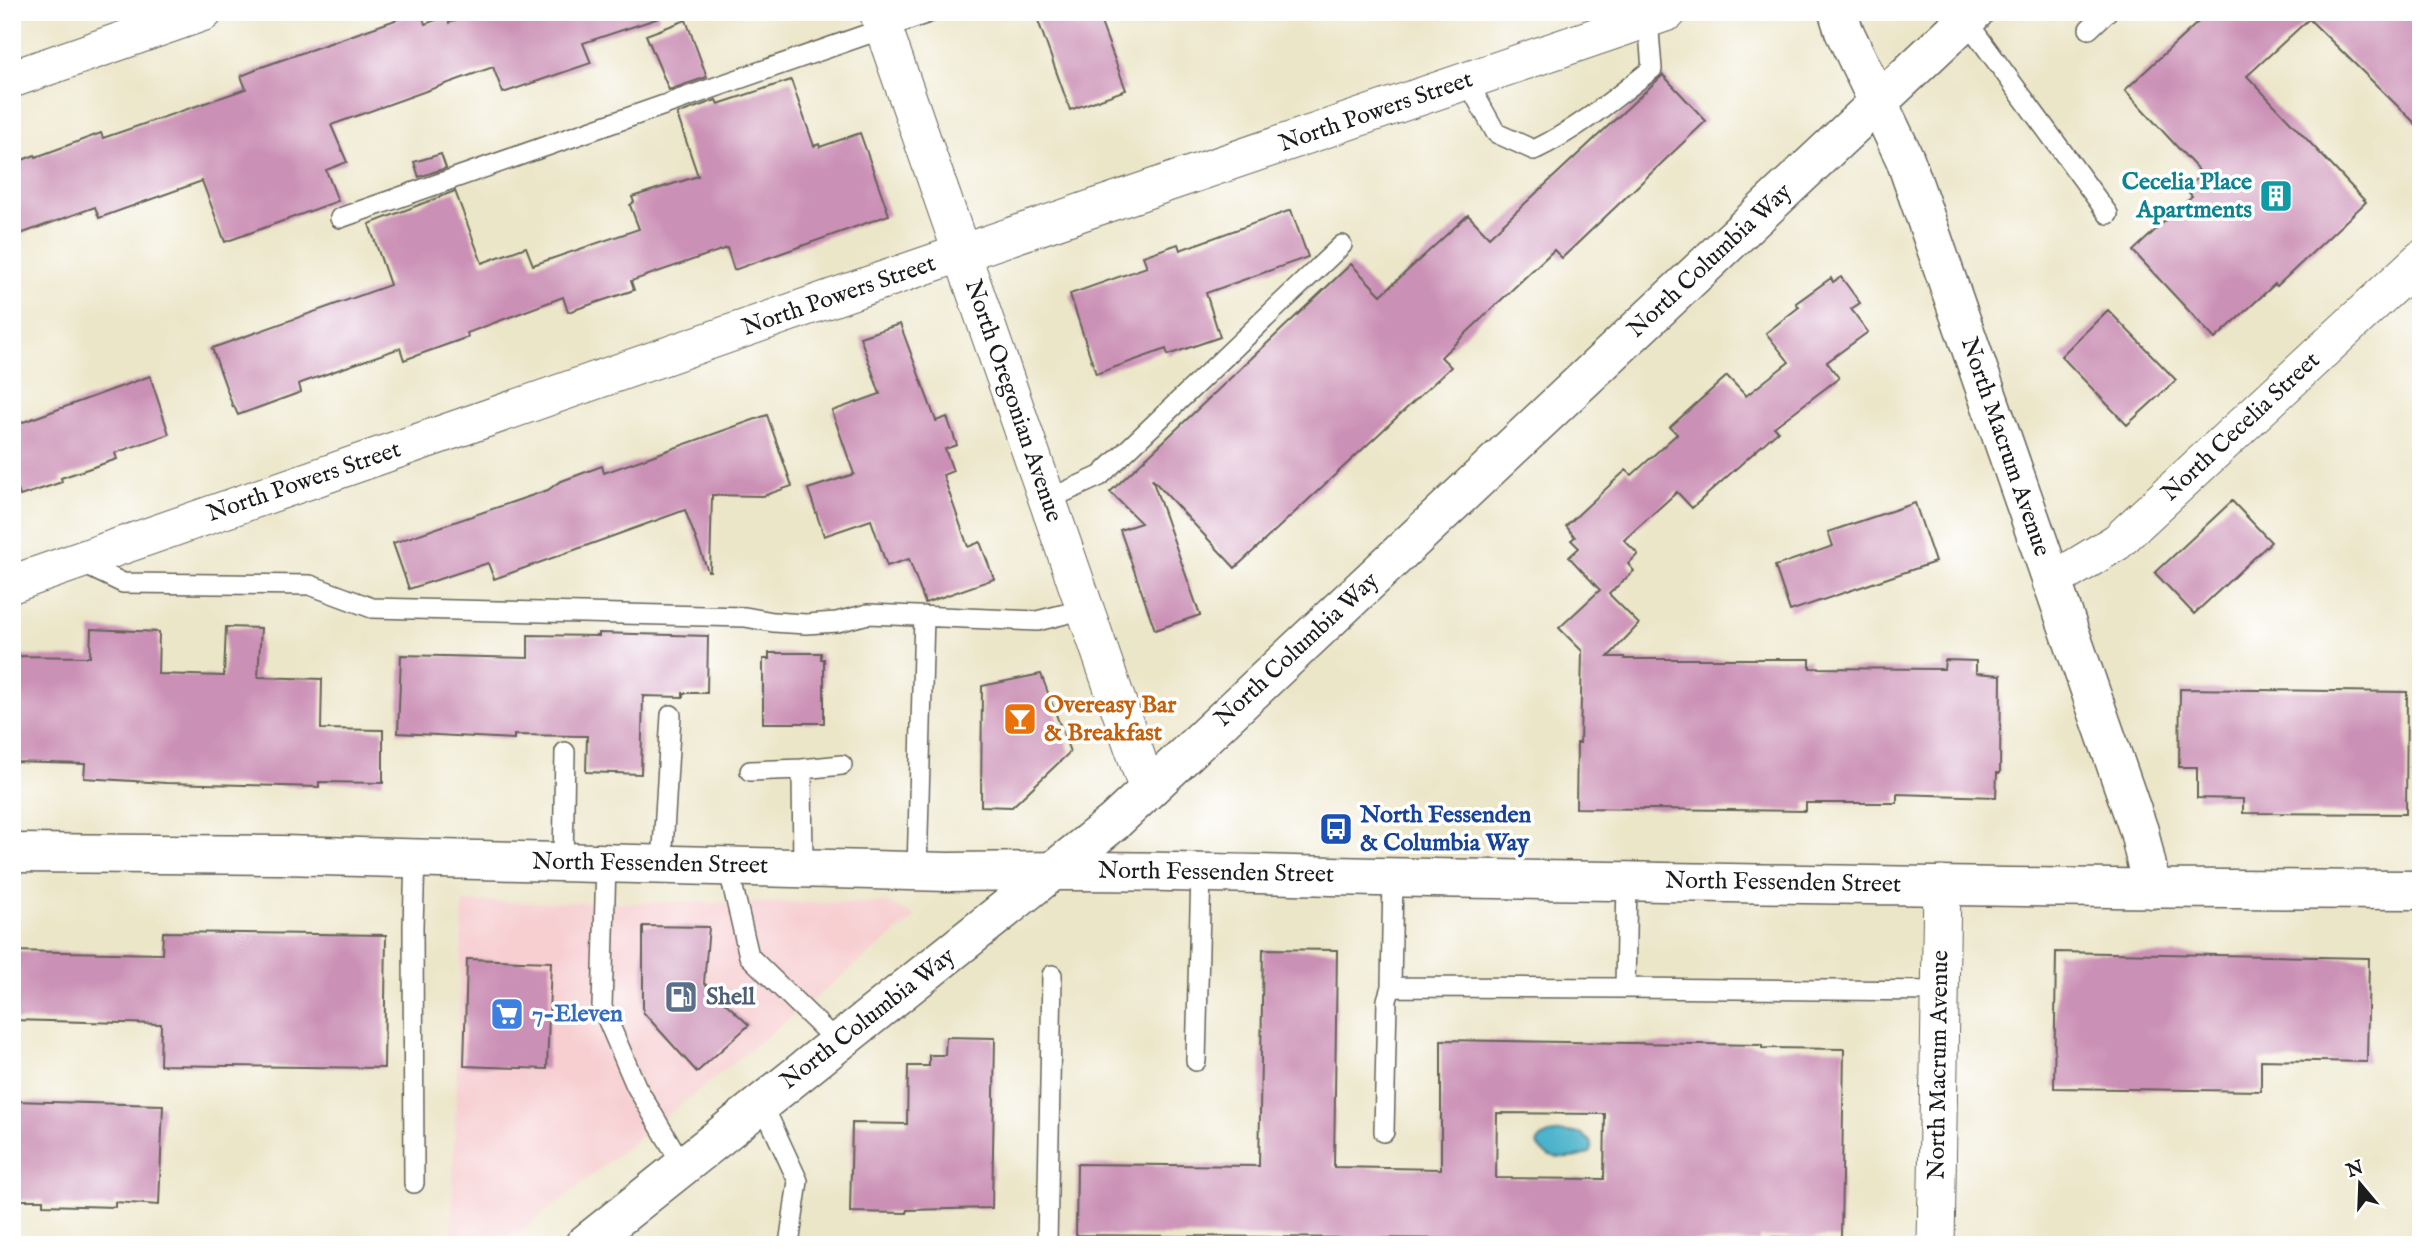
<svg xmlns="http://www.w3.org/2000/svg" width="2433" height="1257" font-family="'IM FELL English',serif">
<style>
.built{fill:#f7cfd1}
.water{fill:#4cb3cb;stroke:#346874;stroke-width:2}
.building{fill:#cb90b5;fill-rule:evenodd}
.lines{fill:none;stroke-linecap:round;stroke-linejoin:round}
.service-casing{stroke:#656359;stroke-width:22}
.minor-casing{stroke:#656359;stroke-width:39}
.tertiary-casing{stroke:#656359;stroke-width:41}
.secondary-casing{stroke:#656359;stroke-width:41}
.service{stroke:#fff;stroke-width:19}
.minor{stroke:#fff;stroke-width:37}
.tertiary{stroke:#fff;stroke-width:38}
.secondary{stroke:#fff;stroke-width:38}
.labels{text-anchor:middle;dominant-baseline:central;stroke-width:7;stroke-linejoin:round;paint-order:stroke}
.street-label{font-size:24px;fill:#1c1c1c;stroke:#fff}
.culture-label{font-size:24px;font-weight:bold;fill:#0d838f;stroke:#fff;text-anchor:end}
.food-label{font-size:24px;font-weight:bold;fill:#c56008;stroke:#fff;text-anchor:start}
.transit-label{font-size:24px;font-weight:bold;fill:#164399;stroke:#fff;text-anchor:start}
.service-label{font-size:24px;font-weight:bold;fill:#4e5e75;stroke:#fff;text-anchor:start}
.shop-label{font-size:24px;font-weight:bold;fill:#366cbe;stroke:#fff;text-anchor:start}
</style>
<rect width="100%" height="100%" fill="#fff"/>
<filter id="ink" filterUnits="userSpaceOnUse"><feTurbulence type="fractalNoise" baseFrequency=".0143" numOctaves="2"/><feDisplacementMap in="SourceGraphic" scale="14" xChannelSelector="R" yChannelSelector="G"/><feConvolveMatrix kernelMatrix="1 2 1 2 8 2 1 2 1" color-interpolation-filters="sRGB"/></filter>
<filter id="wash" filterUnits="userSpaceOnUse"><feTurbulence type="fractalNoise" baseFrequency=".00686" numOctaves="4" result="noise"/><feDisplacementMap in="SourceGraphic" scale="28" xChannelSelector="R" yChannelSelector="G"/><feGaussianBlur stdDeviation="1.57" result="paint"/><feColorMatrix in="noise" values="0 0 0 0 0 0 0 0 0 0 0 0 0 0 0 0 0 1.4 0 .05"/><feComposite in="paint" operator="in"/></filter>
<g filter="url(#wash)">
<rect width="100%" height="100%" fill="#ece6c9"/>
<path class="built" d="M463,902L888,903L916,917L517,1235H451Z"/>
<path class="water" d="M1568,1132L1581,1134L1592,1143L1591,1152C1576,1160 1544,1163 1537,1144C1543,1132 1556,1133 1568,1132Z"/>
<g id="blocks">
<path class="building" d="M418,12H421L425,24L447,16L449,23L477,12H658L659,18L583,43L591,63L503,93L493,67L331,125L347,162L326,170L338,201L225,242L202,181L99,218L95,207L12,237V164L35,155L36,157L101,133L103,138L246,89L241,76L256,70V69Z
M1035,12H1097L1126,90L1070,110Z
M2209,12H2412L2421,21V129L2309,19L2247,76L2366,202L2277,286L2275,284L2215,339L2133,251L2192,196L2186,189L2202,174L2125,90Z
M686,20L707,77L669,90L646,35Z
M1663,75L1706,121L1562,258L1554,250L1441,357L1451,367L1235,568L1152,479L1200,615L1155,630L1120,530L1141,523L1110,492L1351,264L1381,295L1468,215L1489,237Z
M791,80L814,146L819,144L820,147L860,133L889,215L734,270L727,248L631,281L634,290L568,312L563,297L467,333L468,337L404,360L400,348L301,383L299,384L301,392L238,415L234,406L233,407L212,348L390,285L369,224L455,191L482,263L526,247L533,265L639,229L630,205L634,202L632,197L698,176L677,114L716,100L718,104Z
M441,154L446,168L419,177L414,162Z
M1291,210L1308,257L1206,293L1220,337L1168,355L1166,349L1096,374L1070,294L1147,267L1143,256L1178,244L1180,250Z
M1841,277L1860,303L1851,309L1868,332L1827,362L1839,378L1774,427L1778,431L1692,508L1677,492L1624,540L1638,554L1628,564L1634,571L1609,594L1639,624L1608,657H1624L1625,659H1810V668L1944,669L1945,660L1976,661V673L2001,675L2000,773H1997L1996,797L1897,794V803H1806V811L1576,808L1577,743H1580L1582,651L1559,628L1600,590L1569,557L1579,548L1571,540L1575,537L1566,526L1626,470L1632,475L1677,434L1670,427L1727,376L1746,396L1789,362L1766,333L1799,307L1796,303L1831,278L1833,282Z
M2108,310L2176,380L2127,425L2061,356Z
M900,324L936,421L947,417L957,445L945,449L953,471L943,475L968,547L980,542L994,579L925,603L909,559L887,566L871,520L824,536L808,489L854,474L832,411L880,394L860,337Z
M150,376L169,434L115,453L117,459L61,478L62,482L20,496L12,473V426Z
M767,415L792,486L763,496L712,495L710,571H708L685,510L494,579L488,563L409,589L393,543L548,490L559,482L602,466L604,473Z
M2232,501L2271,542L2194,614L2155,573Z
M1915,503L1935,562L1790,611L1775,566L1833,546L1828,532Z
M226,627L261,628L258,677L322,679L321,729L383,730V783L319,782V787L166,783L84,778L85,764L12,762V656L90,657L91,629L159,632L158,674L224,676Z
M599,633L708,636L707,693H683V697L643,696L641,774L586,772L587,736L514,735V739L398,733L401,655L528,658V635L599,636Z
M769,653H821V659H824V723H763V659H769Z
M1041,674L1070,752L1012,807L981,806L982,686Z
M2180,689L2407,692L2406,814L2243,813V799L2197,798V767H2179Z
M643,926L709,927L704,983L749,1025L697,1072L643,1012Z
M163,932L386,935L384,1068L160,1065L161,1024L12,1020V951L162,954Z
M1263,949L1337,950L1334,1167L1441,1169V1040L1762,1045V1048L1844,1049L1841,1238L1759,1237V1242L1076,1235L1077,1164L1259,1166ZM1497,1113L1605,1114L1604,1179L1496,1178Z
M2056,952L2369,958L2367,1062L2261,1060V1091L2054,1088Z
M467,959L551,962L547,1069L464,1066Z
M946,1037L995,1038L992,1208L907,1210V1213L850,1212L852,1123L907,1124L908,1066H929V1055H945Z
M12,1101L163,1105L159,1205L115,1202V1207L43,1205V1200H12Z"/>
</g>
</g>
<g filter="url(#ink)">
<use href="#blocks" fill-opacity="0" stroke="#656359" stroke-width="2"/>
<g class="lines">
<defs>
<path id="service" d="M1966,20L2108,214
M2089,29L2107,12
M1467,81L1496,133L1534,150C1578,129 1614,99 1652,69L1648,19
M340,218L931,12
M1047,500L1100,476L1342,245
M77,561L123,583L310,585L372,608L745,617L773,622L806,624L837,622L868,614L1037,621L1085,609
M802,769L842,765
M750,771L802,769L803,868
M563,862L565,752
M606,863L602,1007L636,1086L683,1166
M662,865L671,715
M728,866L749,956L838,1043
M917,871L924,616
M1391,987L1393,877
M1625,988L1940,991
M1196,1061L1201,872
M762,1103L798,1181L789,1245
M1384,1132L1387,1000L1391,987L1625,988L1627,880
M414,1183L413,926L415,858
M1047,1245L1052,975"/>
<path id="minor" d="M878,12L1148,790
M12,79L204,12
M2051,582L2117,542L2421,259
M12,584L918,268L1668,12
M1936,1245L1942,885"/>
<path id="tertiary" d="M1838,12L1844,31L1905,159L2139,831L2152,889
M584,1245L1053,871C1161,870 1268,875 1376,877C1724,883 2072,889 2421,890"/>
<path id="secondary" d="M12,853L281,855L948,872L1053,871L1114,822L1148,790L1974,12"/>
</defs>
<use href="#service" class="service-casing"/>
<use href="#minor" class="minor-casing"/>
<use href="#tertiary" class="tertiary-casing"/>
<use href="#secondary" class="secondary-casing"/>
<use href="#service" class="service"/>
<use href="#minor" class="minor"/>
<use href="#tertiary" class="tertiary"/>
<use href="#secondary" class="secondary"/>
</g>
</g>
<defs>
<symbol id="building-square" viewBox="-11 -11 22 22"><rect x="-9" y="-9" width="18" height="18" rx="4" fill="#0f9aa8" stroke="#fff"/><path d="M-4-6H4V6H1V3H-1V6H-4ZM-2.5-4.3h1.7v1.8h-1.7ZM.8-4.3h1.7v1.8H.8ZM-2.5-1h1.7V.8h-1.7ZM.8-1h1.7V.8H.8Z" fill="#fff"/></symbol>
<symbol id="bar-square" viewBox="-11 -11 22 22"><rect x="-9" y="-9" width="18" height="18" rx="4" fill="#e8710a" stroke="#fff"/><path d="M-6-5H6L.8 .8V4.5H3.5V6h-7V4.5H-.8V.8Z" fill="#fff"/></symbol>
<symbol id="bus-square" viewBox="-11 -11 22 22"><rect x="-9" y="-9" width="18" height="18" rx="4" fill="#1a4fb4" stroke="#fff"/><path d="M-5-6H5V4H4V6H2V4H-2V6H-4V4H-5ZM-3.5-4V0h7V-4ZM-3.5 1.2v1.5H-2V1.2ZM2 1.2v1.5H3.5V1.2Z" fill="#fff"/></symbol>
<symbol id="fuel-square" viewBox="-11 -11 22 22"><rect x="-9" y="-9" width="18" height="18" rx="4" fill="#5c6f8a" stroke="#fff"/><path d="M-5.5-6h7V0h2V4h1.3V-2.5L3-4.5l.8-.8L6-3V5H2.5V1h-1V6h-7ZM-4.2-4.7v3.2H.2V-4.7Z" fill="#fff"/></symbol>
<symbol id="supermarket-square" viewBox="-11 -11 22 22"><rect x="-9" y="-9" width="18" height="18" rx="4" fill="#3f7fe0" stroke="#fff"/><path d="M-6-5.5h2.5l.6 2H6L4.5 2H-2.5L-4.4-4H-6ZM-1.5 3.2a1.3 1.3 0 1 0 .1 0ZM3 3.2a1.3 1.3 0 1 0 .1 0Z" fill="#fff"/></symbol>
</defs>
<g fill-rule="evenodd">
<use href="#building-square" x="2257" y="177" width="38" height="38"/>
<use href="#bar-square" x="1001" y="700" width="38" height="38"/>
<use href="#bus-square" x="1317" y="810" width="38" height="38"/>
<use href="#fuel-square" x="662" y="978" width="38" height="38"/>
<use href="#supermarket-square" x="488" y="995" width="38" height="38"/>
</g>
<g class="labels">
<g class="street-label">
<text transform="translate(1376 112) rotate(-19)">North Powers Street</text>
<text transform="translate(1710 261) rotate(-43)">North Columbia Way</text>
<text transform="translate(839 296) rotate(-19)">North Powers Street</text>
<text transform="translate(1013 401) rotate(71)">North Oregonian Avenue</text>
<text transform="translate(2241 427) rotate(-43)">North Cecelia Street</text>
<text transform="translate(2005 447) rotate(71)">North Macrum Avenue</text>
<text transform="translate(304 482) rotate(-19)">North Powers Street</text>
<text transform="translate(1297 650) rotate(-43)">North Columbia Way</text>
<text transform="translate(650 864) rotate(1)">North Fessenden Street</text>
<text transform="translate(1216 873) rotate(1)">North Fessenden Street</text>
<text transform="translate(1783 883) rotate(1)">North Fessenden Street</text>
<text transform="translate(868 1019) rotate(-38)">North Columbia Way</text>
<text transform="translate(1939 1065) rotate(-89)">North Macrum Avenue</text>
</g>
<g class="culture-label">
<text x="2252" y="182">Cecelia Place<tspan x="2252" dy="28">Apartments</tspan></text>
</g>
<g class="food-label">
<text x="1044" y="705">Overeasy Bar<tspan x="1044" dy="28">&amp; Breakfast</tspan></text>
</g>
<g class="transit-label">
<text x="1360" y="815">North Fessenden<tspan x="1360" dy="28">&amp; Columbia Way</tspan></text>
</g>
<g class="service-label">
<text x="706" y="997">Shell</text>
</g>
<g class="shop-label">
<text x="532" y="1014">7-Eleven</text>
</g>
</g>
<rect width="2433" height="1257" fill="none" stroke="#fff" stroke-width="42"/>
<g transform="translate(2360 1184) rotate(341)" stroke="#ffffff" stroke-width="5" paint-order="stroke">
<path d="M0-5L12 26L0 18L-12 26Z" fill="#1c1c1c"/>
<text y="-10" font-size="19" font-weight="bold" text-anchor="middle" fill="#1c1c1c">N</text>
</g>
</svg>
